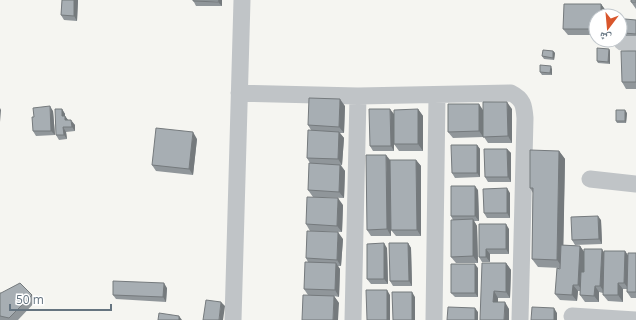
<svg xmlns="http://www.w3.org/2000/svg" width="636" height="320" font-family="'Open Sans','Noto Naskh Arabic',sans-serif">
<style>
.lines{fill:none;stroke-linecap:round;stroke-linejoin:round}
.minor{stroke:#c0c4c7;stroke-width:17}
.wall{fill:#90969a}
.shaded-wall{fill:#757a7d}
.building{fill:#a7aeb3;stroke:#757a7d}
</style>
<rect width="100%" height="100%" fill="#f5f5f1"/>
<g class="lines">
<path class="minor" d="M622,42L636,43
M239,93L358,96L511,93C523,99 524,105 525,118L520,320
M590,179L636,184
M572,316L636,320
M233,320L242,0
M353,320L358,96
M434,320L437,95"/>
</g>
<path class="wall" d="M62,0H78L77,21L64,20L61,15Z
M193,0H222V6H196Z
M636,0V9L631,2Z
M601,4L606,11V16H596V35H568L563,29Z
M636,20V36H626L624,33Z
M609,49L610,51V64L598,63L597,61Z
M553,51L555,53L554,60L544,59L542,56Z
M636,51V89H626L622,82Z
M552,69V75H542L540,72Z
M345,106L344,133H340L344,138L342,165H341L345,171L344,198L313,197L308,190L310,163L307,158L311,130L308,125Z
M62,109L65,114V116L68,120L75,125V131L66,132L67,139L59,140L56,135Z
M418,109L423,116V151H399L394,144Z
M512,109V143H488L484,137L453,138L448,132L483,110Z
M53,111L55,135L36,136L33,131Z
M627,113L626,123H617L616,121Z
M394,114V151H373L370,146Z
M197,139L193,175L156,171L152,165Z
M477,145L480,149V177L455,178L452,173Z
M507,149L511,153V182H488L485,177Z
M559,151L565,159L563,245L580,246L584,252L604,253L625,251L628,256L636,253V298H631L627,292V289H623V302L608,301L603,295V293L599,292V302H585L580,295V291H578L577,301L560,300L555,294L560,268L538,267L532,259L533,193L530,188Z
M416,160L421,166V236H396L391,230V236H371L367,230L390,161Z
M478,190L479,221H474L477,226L478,263H456L451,257L453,220L451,216Z
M510,193V218H487L484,213Z
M343,205L342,232L310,231L306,224Z
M601,220L602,244L575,245L572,240Z
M479,224L509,229V254H490V262H482L479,257Z
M343,239L341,266H338L340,269L339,297L334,296L339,303L308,295L304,289L308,262L306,258Z
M408,243L411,248L412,286H393L390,281Z
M387,248L388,284H371L367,279Z
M506,263L511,270L510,298H498V302L509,309L480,320Z
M478,268V297H455L451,293Z
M167,288L166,302L116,299L113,295Z
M0,293L32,295L36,301L18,320H0Z"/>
<path class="shaded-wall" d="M74,0H78L77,21L74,16Z
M219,0H222V6L218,2Z
M601,4L606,11V16H601Z
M609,49L610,51V64L608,62Z
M553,51L555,53L554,60L553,58Z
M551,66L552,69V75L550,73Z
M340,99L345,106L344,133L339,127Z
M507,102L512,109V143L508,136Z
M479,104L483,110L484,138L479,131Z
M50,106L53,111L55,135L51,131Z
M0,108L1,110L0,122Z
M62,109L65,114V116L68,120L69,125L62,116Z
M390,109L394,114V151L391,146Z
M418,109L423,116V151L418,144Z
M625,110L627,113L626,123L625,121Z
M71,120L75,125V131L72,127Z
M63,127L66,132L67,139L64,135Z
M193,132L197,139L193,175L189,169Z
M339,132L344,138L342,165L338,159Z
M477,145L480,149V177L477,173Z
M507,149L511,153V182L508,177Z
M559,151L565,159L563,268L557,260Z
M386,155L391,161V236L387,229Z
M416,160L421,166V236L417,230Z
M340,165L345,171L344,198L339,192Z
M475,186L478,190L479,221L475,216Z
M507,188L510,193V218L507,213Z
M338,198L343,205L342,232L337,226Z
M598,216L601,220L602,244L599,239Z
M473,219L477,226L478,263L473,256Z
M506,224L509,229V254L506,249Z
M338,232L343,239L341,266L337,260Z
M384,243L387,248L388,284L384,279Z
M408,243L411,248L412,286L409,281Z
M580,246L585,253L583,291L578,285Z
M486,249L490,254V262L486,257Z
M602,249L606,256L605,293L600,286Z
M625,251L630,258L629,289L624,283Z
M336,263L340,269L339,297L335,290Z
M506,263L511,270L510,298L506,292Z
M475,264L478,268V297L475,293Z
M164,283L167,288L166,302L163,297Z
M618,283L623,289V302L618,295Z
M573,285L578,291L577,301L572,295Z
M595,286L599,292V302L594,296Z
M387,290L390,295V320H387Z
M494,291L498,298V308L493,302Z
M412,292L415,297V320H412Z
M334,296L339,303L338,320H333Z
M221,302L225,306L223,320H219Z
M505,302L509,309V320H504Z
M475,308L478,312V320H475Z
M554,308L557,313V320H554Z
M179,316L182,320H179Z"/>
<path class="building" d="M62,0H74V16L61,15Z
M193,0H219L218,2L193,1Z
M631,0H636V2H631Z
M564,4H601V16H596V29H563Z
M625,19L636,20V34L624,33Z
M597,48L609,49L608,62L597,61Z
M543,50L553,51V58L542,56Z
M621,51H636V82H622Z
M540,65L551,66L550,73L540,72Z
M309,98L340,99L339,127L308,125Z
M483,102H507L508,136L483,137Z
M448,104H479V131L448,132Z
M50,106L51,131H33L32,117H34L33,108Z
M55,109H62V116H65V120H71L72,127H63L64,135H56Z
M369,109H390L391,146H370Z
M418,109V144H394V110Z
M616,110H625V121H616Z
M156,128L193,132L189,169L152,165Z
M308,130L339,132L338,159L307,158Z
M451,145H477V173H452Z
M484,149H507L508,177H485Z
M530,150L559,151L557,260L532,259L533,188H530Z
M366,155H386L387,229L367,230Z
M390,160H416L417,230H391Z
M309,163L340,165L339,192L308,190Z
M451,186H475V216H451Z
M507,188V213H484L483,189Z
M307,197L338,198L337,226L306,224Z
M598,216L599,239L572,240L571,217Z
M473,219V256L451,257V220Z
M479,224H506V249H486V257H479Z
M307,231L338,232L337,260L306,258Z
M384,243V279H367V244Z
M389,243H408L409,281H390Z
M561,245L580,246L578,285H573L572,295L555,294L557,268L560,269Z
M584,249H602L600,286H595L594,296L580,295L581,272H584Z
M604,251H625L624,283H618V295H603Z
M628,253H636V292H627Z
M305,262L336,263L335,290L304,289Z
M482,263H506V292L494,291L493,302H505L504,320H480Z
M451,264H475V293H451Z
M113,281L164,283L163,297L113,295Z
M20,283L32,295L9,318L0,316V293H1Z
M366,290H387V320H367Z
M392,292H412V320H393Z
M303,295L334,296L333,320H302Z
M206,300L221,302L219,320H203Z
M448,307L475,308V320H447Z
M532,307L554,308V320H531Z
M159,313L179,316V320H158Z"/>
<g transform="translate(608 28) rotate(196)"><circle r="19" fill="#ffffff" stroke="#c1c7cc"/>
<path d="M0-3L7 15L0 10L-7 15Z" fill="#d9562c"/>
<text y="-6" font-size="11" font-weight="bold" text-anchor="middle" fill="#657480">ش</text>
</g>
<path d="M10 304v6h101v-6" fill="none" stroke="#657480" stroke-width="2"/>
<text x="16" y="304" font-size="12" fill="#657480" stroke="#ffffff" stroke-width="3" paint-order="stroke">50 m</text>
</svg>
